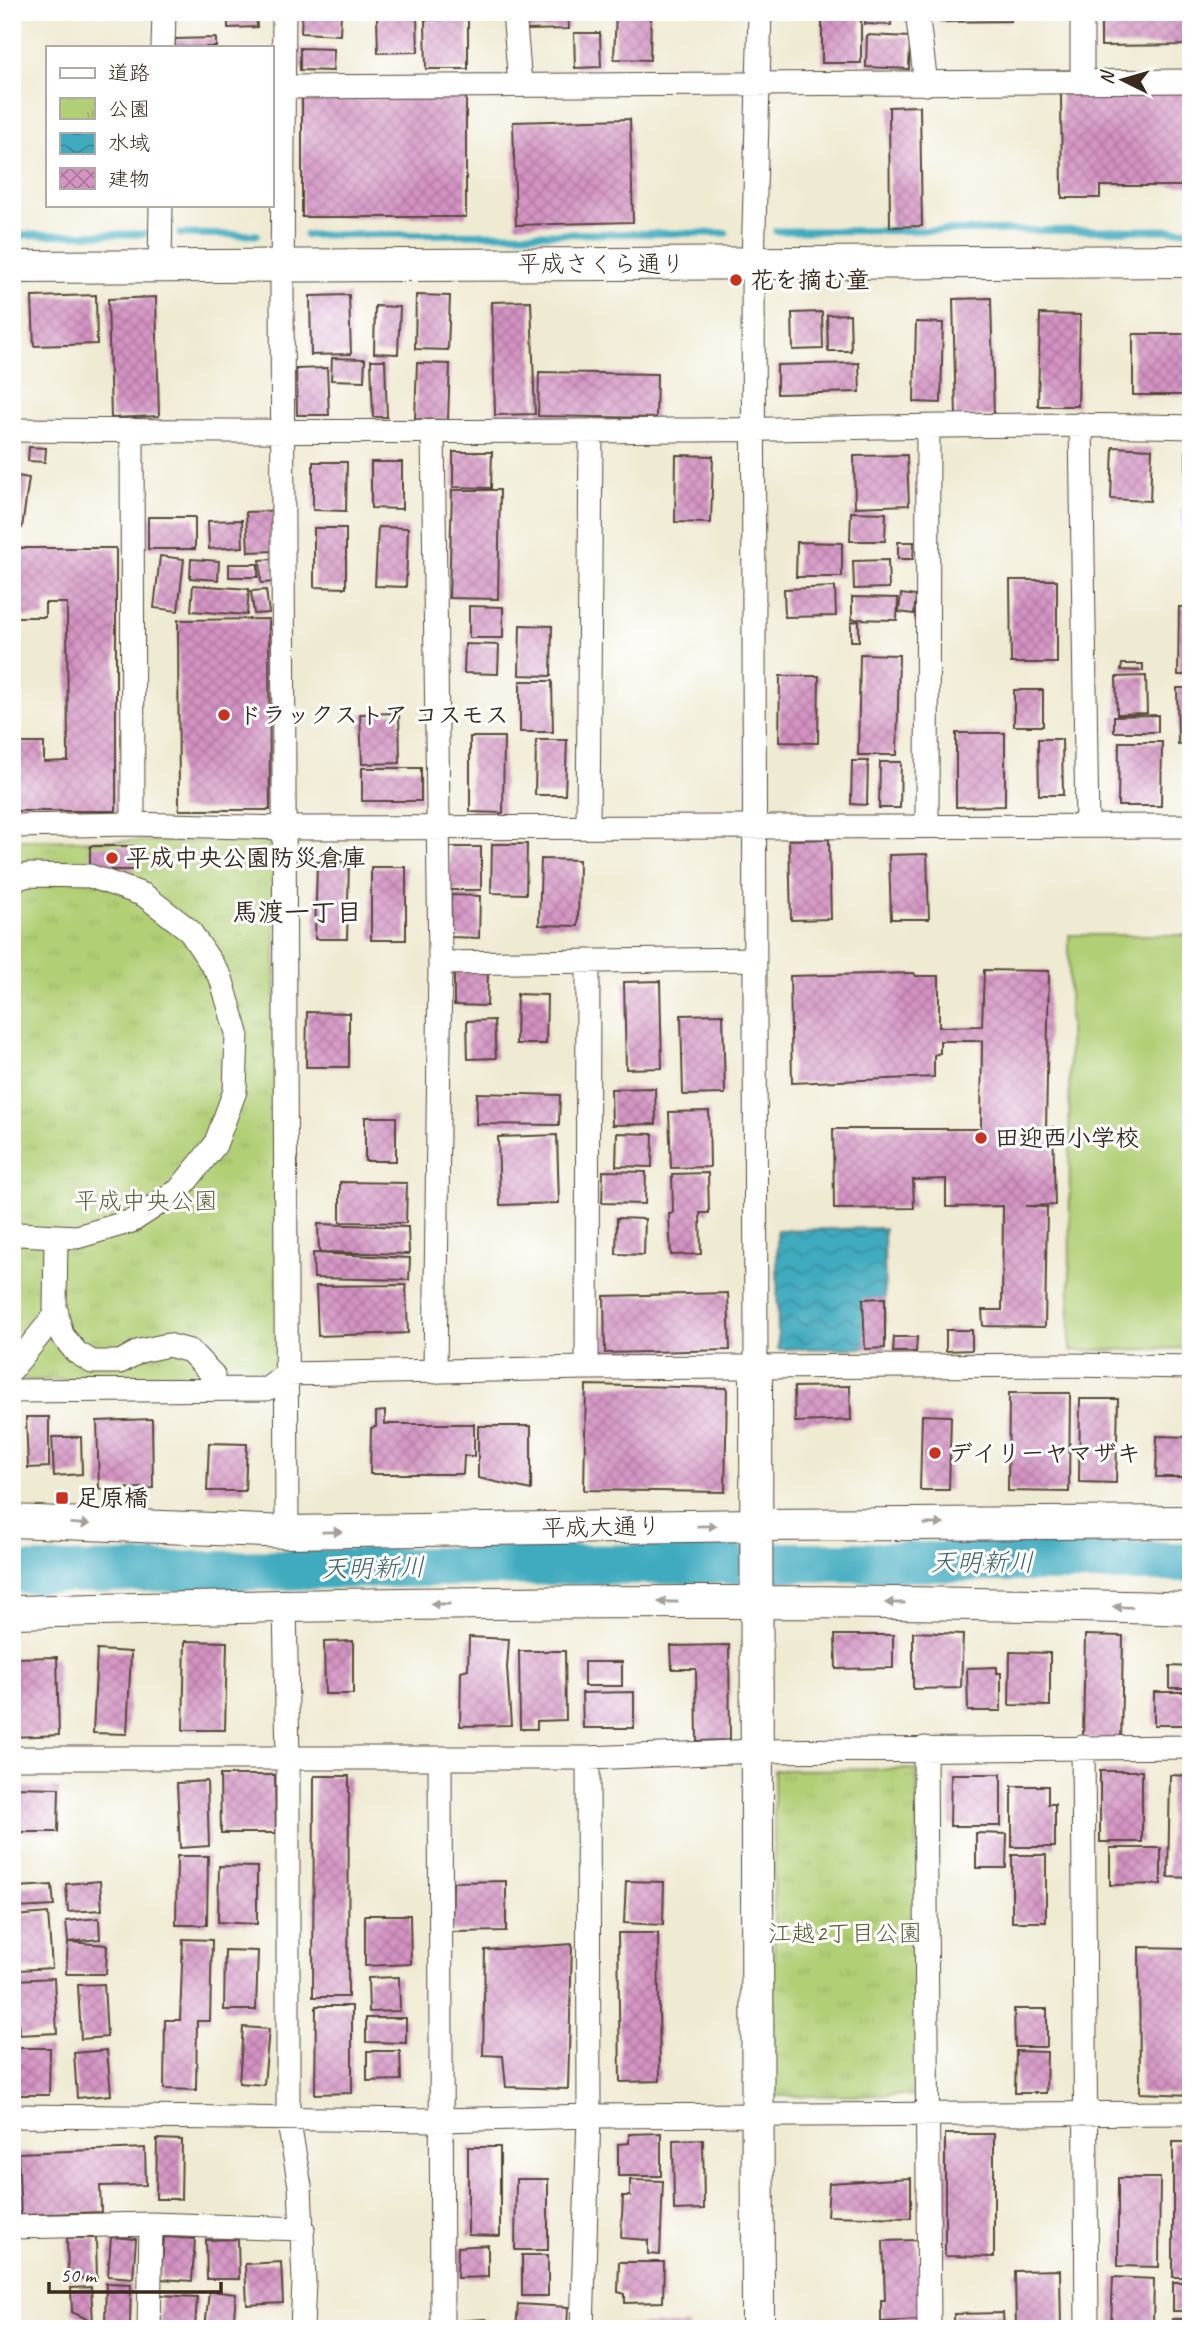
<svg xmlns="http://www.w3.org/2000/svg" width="1203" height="2341" font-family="Caveat,'Klee One',sans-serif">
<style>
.park{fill:url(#park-tufts);stroke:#767c4a;stroke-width:2}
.pitch{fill:#b1cf75;stroke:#767c4a;stroke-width:2}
.water{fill:url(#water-waves);stroke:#3e6a6e;stroke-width:2}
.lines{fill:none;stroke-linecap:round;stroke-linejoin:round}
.stream{stroke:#40abbf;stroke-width:7}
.river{stroke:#40abbf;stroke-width:40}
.building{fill:url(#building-cross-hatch)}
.street-casing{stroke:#564739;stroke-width:25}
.secondary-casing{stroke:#564739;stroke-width:34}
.street{stroke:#fff;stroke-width:23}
.secondary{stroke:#fff;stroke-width:32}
.oneway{fill:#a79f9a}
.poi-dot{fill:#c8321e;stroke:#fff;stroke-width:2.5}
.labels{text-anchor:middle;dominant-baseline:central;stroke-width:6;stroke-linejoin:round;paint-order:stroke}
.street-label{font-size:24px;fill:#3b2a1e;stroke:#fff}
.poi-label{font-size:24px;font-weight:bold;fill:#3b2a1e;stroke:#fff;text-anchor:start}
.park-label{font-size:24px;fill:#5e5c38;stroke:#fff}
.neighbourhood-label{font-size:26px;font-weight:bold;fill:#3b2a1e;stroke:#fff}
.water-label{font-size:26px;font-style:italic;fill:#3d6466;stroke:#fff}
</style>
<defs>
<pattern id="park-tufts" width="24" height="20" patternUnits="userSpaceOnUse" patternTransform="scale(1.75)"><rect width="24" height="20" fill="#b1cf75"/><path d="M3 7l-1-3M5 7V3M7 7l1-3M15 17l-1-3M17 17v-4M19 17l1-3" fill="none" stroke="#99b265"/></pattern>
<pattern id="water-waves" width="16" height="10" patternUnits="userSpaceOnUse" patternTransform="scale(1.75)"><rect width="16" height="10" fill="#40abbf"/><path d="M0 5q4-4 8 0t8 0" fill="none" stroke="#378b9b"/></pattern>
<pattern id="building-cross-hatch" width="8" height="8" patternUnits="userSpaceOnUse" patternTransform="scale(1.75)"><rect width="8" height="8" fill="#d493c3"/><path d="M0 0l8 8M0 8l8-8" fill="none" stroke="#ad789e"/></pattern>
</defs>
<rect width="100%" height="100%" fill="#fff"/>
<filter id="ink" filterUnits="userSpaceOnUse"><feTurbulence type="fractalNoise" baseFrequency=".0143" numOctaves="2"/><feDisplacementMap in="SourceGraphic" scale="14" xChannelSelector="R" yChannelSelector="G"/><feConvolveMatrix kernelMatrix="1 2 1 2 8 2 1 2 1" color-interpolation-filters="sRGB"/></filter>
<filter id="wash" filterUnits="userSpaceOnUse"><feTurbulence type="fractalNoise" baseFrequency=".00686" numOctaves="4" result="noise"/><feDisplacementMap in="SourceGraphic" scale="28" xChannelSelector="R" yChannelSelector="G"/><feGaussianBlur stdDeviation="1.57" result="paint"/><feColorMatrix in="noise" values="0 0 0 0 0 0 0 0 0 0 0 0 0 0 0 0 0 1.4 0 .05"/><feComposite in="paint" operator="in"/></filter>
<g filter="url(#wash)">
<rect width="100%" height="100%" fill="#efead2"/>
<path class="park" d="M12,840L274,842L280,1377L12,1380Z
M917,1769V2095L774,2096V1770Z"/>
<path class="pitch" d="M1069,935H1191V1348L1070,1351Z"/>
<path class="water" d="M884,1228L885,1348L778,1349L777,1230Z"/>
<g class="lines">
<path class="stream" d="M776,231L1191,230
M180,234L257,235
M12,235L144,234
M306,235L726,233"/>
<path class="river" d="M772,1562H1191
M12,1573C253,1573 493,1563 733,1564"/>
</g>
<g id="blocks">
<path class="building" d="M228,12H256L257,27L228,28Z
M302,12H341L340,35L301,33Z
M473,12H497V16H473Z
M526,12H568L569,29L526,30Z
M616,12H651L650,60L614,59Z
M822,12H861V63H822Z
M866,12H892L891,25L865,24Z
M940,12H1011V21L940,22Z
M1101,12H1191V45L1101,46Z
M417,16L418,52L378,53L377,17Z
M468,19V69H426L425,20Z
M574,33H600L601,67L575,68Z
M867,35L910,37L909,69L866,67Z
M216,38V47H175V39Z
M300,48L334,49L333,71L300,70Z
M1191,92V186H1100V198H1062L1061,93Z
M466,97V217H302V98Z
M920,106L922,226L890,227L889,107Z
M630,119L633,222L516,225L513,122Z
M96,295L97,344L34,346L32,297Z
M349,295L351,354L311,355L310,296Z
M416,295L450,296L448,350L415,349Z
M156,297L159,416L111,418L108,299Z
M991,298L994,416L956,417L953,299Z
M531,301L535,414L495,415L492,302Z
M375,306L400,307L398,354L374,353Z
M822,312L823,349L793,350L792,313Z
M850,314L851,351H828L827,315Z
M1040,314L1080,315L1078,406H1038Z
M916,322L943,323L941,403L914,402Z
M1133,334H1191V395H1133Z
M332,358L365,359L364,381L331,380Z
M371,360H385L387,417H373Z
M417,363L450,364L448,420L415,419Z
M859,363L860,392L777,394V365Z
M327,368L329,415H297L296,369Z
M539,372L657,374L656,418L538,416Z
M29,447L46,448L45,462L28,461Z
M1113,447L1152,449L1150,501L1111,499Z
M1186,451H1191V500H1186Z
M453,452H492L491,488L453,487Z
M676,455L713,456L711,523L675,522Z
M907,455L909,505L855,507L854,456Z
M313,462H347L346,511L313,510Z
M371,462H402V509L371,508Z
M12,475L29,478L22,528L12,527Z
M452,490H500L498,599L449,598Z
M1181,509H1191V562H1184Z
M274,511L276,551L248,552L246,512Z
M851,512L886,513L885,541H850Z
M148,517H195V549H148Z
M242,520L243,547L209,549L208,521Z
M378,527L408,528L406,587L375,586Z
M314,528H346V588L314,587Z
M797,542L842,543V577H796Z
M898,542H914L913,559H898Z
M12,548H116V811H13L12,743H44V762L68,761L67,603H45V617H12Z
M160,556L184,559L178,611L154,608Z
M191,559L219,561L218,580L190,578Z
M274,559L275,582L261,583L260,560Z
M888,560L889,588L854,589L853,561Z
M229,564H258V577H229Z
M1010,580H1057V663H1011Z
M193,585L249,589L247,615L191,611Z
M835,587L836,616L785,617L784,589Z
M266,590L269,613L254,614L251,591Z
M901,594L916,596L914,614L899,612Z
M852,597L898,598L897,620L852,619Z
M469,606L503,607V638H469Z
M1179,607H1191V675H1178Z
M269,619L270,810H179L178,620Z
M859,621V641H851V622Z
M520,625L552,626L551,676L519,675Z
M465,644L499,645L498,674L464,673Z
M860,654L899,655L897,755H858Z
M1122,664H1143V671L1121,670Z
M780,676H819L818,743L779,742Z
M1146,676L1147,713L1117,714L1116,677Z
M520,681H552L553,732H520Z
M1177,688H1191V743L1178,744Z
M1014,690H1043V726H1014Z
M399,713L400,763L362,764L360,714Z
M1158,715V732H1114V716Z
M956,733H1005V806L956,807Z
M470,737H504L503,813L470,812Z
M1038,739H1062L1063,795H1039Z
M536,740H567L565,795H535Z
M1119,742H1162L1161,806H1118Z
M852,761H868L867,805L851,804Z
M880,762H901L900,808H879Z
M362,768H421V801H362Z
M829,839L831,919L791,920L789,840Z
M492,844H527L526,894L491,893Z
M90,846H133L134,870H90Z
M450,847H481V890H449Z
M927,854L929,919H891L889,855Z
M541,859L579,860L578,926L539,925Z
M317,862H349L347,939H315Z
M371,867H406V940H371Z
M451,895L480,896L479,938L451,937Z
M984,970L1049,971L1046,1130L1053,1127L1055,1205L1025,1206L1047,1207L1045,1327L983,1326L982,1310H1002L1003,1206L946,1207V1179L913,1180L914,1208L834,1209L833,1129H981L982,1041H940V1053L934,1055V1077L792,1083L790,976L914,973L916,976H939V1027L982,1026Z
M454,971L488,972L487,1006L454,1005Z
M660,981L662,1068L626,1069L624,982Z
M517,994L547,995L546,1044H516Z
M307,1012L349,1013V1067H306Z
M723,1014L725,1094L683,1095L681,1015Z
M494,1020L496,1058L468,1059L467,1021Z
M655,1088L656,1124L612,1125L611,1089Z
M477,1093L560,1095L559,1125L476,1124Z
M709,1111L710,1167L671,1168L669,1112Z
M365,1117H396V1161H365Z
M617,1133L653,1134L652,1167L616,1166Z
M557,1135L559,1203L500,1205L498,1137Z
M603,1171L646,1172L645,1204L602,1203Z
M708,1173L709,1213H700L701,1254L671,1255L669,1214L673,1213L672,1174Z
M340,1182L407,1183L406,1223L340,1222Z
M617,1218L645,1219L644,1255L616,1254Z
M318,1224L408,1227L409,1254L319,1252Z
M313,1253L410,1258L409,1280L314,1278Z
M406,1285L408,1333L318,1336L316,1286Z
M728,1293L730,1350L605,1353L604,1296Z
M885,1298V1348L865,1349L863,1299Z
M946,1330H972V1350L946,1351Z
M894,1337H917L916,1352H893Z
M586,1385L727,1388L725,1492L584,1490Z
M850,1386L851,1420L795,1422L794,1387Z
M1009,1393H1070L1069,1492L1008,1491Z
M1080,1399H1118L1116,1483L1079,1482Z
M385,1411V1424H474V1456H464L463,1474H370L371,1428L376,1427V1412Z
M922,1415L951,1416L949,1490H920Z
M26,1417H49V1467L28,1468Z
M152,1419L153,1488L99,1489L97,1421Z
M478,1426H531V1490L478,1478Z
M1157,1436L1191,1437V1477H1156Z
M52,1437H81L82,1474L54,1476Z
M209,1443L247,1444L245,1491H207Z
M913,1632L963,1634L961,1688L913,1689Z
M835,1635H893V1668L836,1669Z
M1085,1635L1123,1636L1121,1744L1083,1737Z
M469,1637L509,1639L507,1668L511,1725L460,1726L461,1671L468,1669Z
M185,1641L227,1642L225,1730H183Z
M353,1641V1694H325L324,1642Z
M729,1645L730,1740L697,1741L696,1669H672L671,1646Z
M97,1650L131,1652L127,1734L93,1733Z
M519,1651H565L566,1720L537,1721V1729H520Z
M1010,1652L1050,1653V1706L1009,1705Z
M57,1657L59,1735L12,1737V1658Z
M584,1662H622V1686H584Z
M1170,1666L1191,1667V1688H1170Z
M997,1667V1673H1001V1711H968L967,1668Z
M634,1692V1728H583L582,1693Z
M1154,1692H1191V1725H1154Z
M1100,1771H1142V1842H1100Z
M951,1774H1001V1826H950Z
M220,1775H275L276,1833H221Z
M1170,1775L1191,1776V1878L1168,1877Z
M314,1776H349L348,1997H313Z
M207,1781L209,1846L180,1848L177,1783Z
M1012,1786H1048V1804H1055V1847H1012Z
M13,1787L59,1788L58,1832H12Z
M976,1833L1007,1834L1006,1868H976Z
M1110,1848H1161V1884L1110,1885Z
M1012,1855H1046V1922H1012Z
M177,1856H208L207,1925H176Z
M219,1866L257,1867V1924L218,1922Z
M100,1881L102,1910L68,1912L66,1884Z
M506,1881V1931L452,1932L453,1882Z
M626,1881L664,1882L663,1925L624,1923Z
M52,1885L54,1906L17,1908L16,1887Z
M48,1913L52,1968L19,1970L15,1916Z
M365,1915H410L411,1964L365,1966Z
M99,1918L100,1939L68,1942L66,1921Z
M618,1933H658L660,2081L620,2082Z
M183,1939L212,1940L210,2021H197L196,2090L164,2089L165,2020H180Z
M68,1942L107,1945L106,1974H66Z
M572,1944L568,2089L506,2087L503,2056L483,2055L485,1950Z
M1139,1947L1191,1948V2095L1140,2093Z
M225,1950L258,1951L256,2010H224Z
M399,1977L400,2011L369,2012L368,1978Z
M54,1978L57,2033L19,2035L16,1980Z
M104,1984L107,2037L81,2039L78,1985Z
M316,2006H352V2093L315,2094Z
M1014,2009H1047V2047H1015Z
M366,2018H406V2043L366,2042Z
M243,2027L269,2029L264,2085L239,2083Z
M17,2048H50L49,2095H17Z
M107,2050L111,2095L77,2098L74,2053Z
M367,2051H400L401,2080L367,2081Z
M1016,2051L1047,2052L1046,2093H1015Z
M661,2133V2176H618V2144L629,2143V2134Z
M945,2134H994V2257L945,2256Z
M157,2139L182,2140L181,2199H156Z
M703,2139L704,2209L674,2210L673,2140Z
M1173,2142H1191V2277H1173Z
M468,2147H500V2236L468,2235Z
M145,2148L146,2185L100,2186L101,2212L21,2215L18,2153Z
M911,2178V2218L827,2216L829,2183Z
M1118,2178H1160L1159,2267L1118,2266Z
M516,2179H548V2250H515Z
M630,2180L663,2181L660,2255L648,2254V2240L621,2238L623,2196H630Z
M111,2237L136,2239L133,2278L108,2276Z
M164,2237L195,2239L192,2281L161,2279Z
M67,2238H96L97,2278L68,2279Z
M238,2239L239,2279H207L206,2240Z
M917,2240L921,2320L881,2322V2300H885L883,2241Z
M488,2245V2277L457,2278L458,2247Z
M522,2255H548V2296H522Z
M281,2262L283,2303L247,2305L245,2264Z
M619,2262H664L663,2302L625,2303V2294L618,2292Z
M1060,2270L1061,2329H1016L1015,2271Z
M1113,2277L1154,2279L1153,2326L1111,2324Z
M1173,2282H1191V2311H1173Z
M106,2283L131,2284L130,2325L105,2324Z
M91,2287L93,2322L72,2312L71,2288Z
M209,2291L236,2294L233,2329H205Z
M161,2295L197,2297L195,2329H160Z
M518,2304L568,2307L567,2329H516Z
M1003,2313L1004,2329H954V2314Z
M486,2319L487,2329H459L458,2321Z
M1172,2319H1191V2329H1172Z
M610,2325H689V2329H610Z"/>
</g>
</g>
<g filter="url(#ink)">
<use href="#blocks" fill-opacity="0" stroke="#564739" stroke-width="2"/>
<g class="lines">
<defs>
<path id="street" d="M284,12L282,286L287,1532
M514,12L520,84
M917,12L926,84
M1082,12V82
M163,47L164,12
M283,87L1191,81
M160,266L161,205
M1081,424L1087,826
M12,430C233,431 454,433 676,430C847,429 1019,422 1191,427
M132,430L133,824
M433,432L440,963L435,1372
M12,826L133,824L283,828L1191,826
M927,826L928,427
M588,827L591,431
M12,880L28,875L90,876L144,895L189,930L221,978L237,1033L235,1091L215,1145L179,1190L132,1221L77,1237L19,1234L12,1231
M440,963L755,959
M56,1236L55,1308L62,1335L76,1352L92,1362H120L140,1351L168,1345L190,1351L213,1375
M587,1368L588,961
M756,1368L753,265L760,12
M12,1369L57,1313
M12,1391L267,1389L287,1374L587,1368L1067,1365L1191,1367
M285,1605L288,1759V2118L300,2186L304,2281L302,2329
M1083,1747L1087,2329
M925,1748L929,2329
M12,1758H588L757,1751L1191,1747
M440,1758L442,2329
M12,2116L442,2120L589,2116L1191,2113
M12,2227L151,2224L303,2229
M149,2329L151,2224
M582,2329L589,2116L588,1758"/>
<path id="secondary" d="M12,267L1191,261
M756,1368L758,2329
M12,1521L287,1532L756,1525L1191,1522
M12,1612C405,1602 798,1597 1191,1609"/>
</defs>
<use href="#street" class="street-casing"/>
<use href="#secondary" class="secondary-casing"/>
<use href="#street" class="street"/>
<use href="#secondary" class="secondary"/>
</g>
<defs><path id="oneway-solid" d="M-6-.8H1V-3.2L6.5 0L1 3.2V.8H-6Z" transform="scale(1.75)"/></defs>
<g class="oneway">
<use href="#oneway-solid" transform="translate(80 1524) rotate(3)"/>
<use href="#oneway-solid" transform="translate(934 1524)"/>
<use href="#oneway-solid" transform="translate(707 1526) rotate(-1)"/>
<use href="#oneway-solid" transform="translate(332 1532) rotate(-1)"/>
<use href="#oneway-solid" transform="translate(668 1602) rotate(180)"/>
<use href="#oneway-solid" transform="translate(895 1603) rotate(-180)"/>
<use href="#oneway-solid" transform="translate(440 1604) rotate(180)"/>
<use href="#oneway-solid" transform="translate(1123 1607) rotate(-178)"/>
</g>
</g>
<g class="poi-dot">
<circle cx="736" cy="280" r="7"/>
<circle cx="224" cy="715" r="7"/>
<circle cx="112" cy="858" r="7"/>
<circle cx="981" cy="1138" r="7"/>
<circle cx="935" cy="1453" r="7"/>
<rect x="55" y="1491" width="14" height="14" rx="3.5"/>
</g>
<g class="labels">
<g class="street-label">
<text x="601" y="264">平成さくら通り</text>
<text transform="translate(601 1527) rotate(-1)">平成大通り</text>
</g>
<g class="poi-label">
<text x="750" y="280">花を摘む童</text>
<text x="238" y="715">ドラックストア コスモス</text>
<text x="126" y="858">平成中央公園防災倉庫</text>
<text x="995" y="1138">田迎西小学校</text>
<text x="949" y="1453">デイリーヤマザキ</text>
<text x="76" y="1498">足原橋</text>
</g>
<g class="park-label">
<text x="146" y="1201">平成中央公園</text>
<text x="845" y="1933">江越2丁目公園</text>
</g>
<g class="neighbourhood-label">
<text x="297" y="912">馬渡一丁目</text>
</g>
<g class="water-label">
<text x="982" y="1562">天明新川</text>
<text transform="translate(373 1568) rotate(-1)">天明新川</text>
</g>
</g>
<rect width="1203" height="2341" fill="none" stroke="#fff" stroke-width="42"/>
<rect x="46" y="46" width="228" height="161" fill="#ffffff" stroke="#b1aaa5" stroke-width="2"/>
<rect x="60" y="68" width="35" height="10" fill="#ffffff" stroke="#b1aaa5" stroke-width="2"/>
<text x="108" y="80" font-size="21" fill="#3b2a1e">道路</text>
<rect x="60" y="98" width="35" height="21" fill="url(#park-tufts)" stroke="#b1aaa5" stroke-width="2"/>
<text x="108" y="116" font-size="21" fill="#3b2a1e">公園</text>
<rect x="60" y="133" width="35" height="21" fill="url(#water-waves)" stroke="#b1aaa5" stroke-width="2"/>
<text x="108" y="150" font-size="21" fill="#3b2a1e">水域</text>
<rect x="60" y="168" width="35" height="21" fill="url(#building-cross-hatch)" stroke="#b1aaa5" stroke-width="2"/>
<text x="108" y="186" font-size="21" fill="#3b2a1e">建物</text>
<g transform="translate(1123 80) rotate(275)" stroke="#ffffff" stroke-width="5" paint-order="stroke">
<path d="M0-5L12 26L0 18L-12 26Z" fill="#3b2a1e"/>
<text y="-10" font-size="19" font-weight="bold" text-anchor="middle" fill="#3b2a1e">N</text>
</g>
<path d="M49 2282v10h172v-10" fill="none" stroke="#3b2a1e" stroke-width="3.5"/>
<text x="60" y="2282" font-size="21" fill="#3b2a1e" stroke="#ffffff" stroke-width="5" paint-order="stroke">50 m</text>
</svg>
